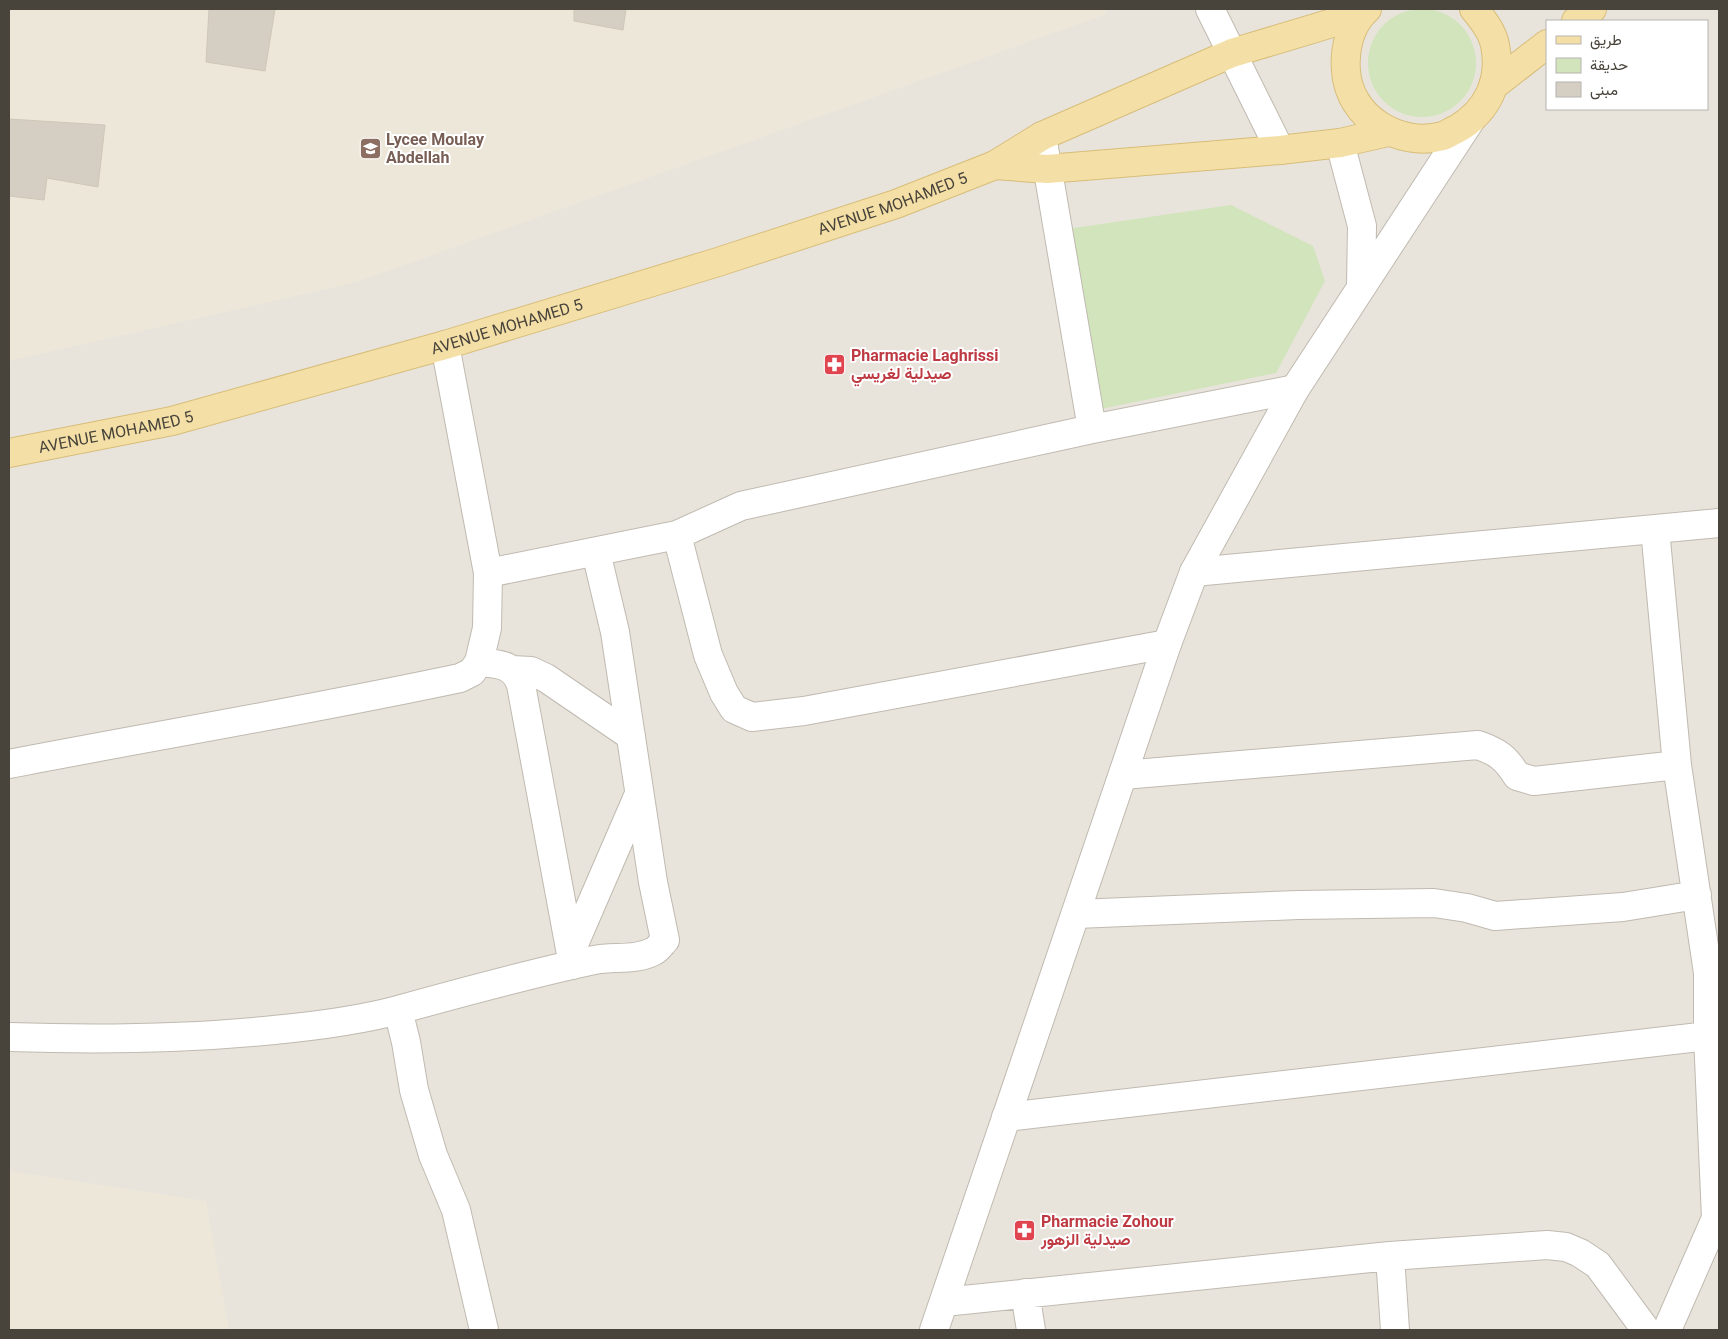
<svg xmlns="http://www.w3.org/2000/svg" width="1728" height="1339" font-family="Roboto,Vazirmatn,sans-serif">
<style>
.residential{fill:#e8e4dc;fill-rule:evenodd}
.education{fill:#ece7d9}
.green{fill:#d1e4bb}
.building{fill:#d5cfc3;stroke:#cfc7b7}
.lines{fill:none;stroke-linecap:round;stroke-linejoin:round}
.minor-casing{stroke:#c0bab0;stroke-width:30}
.tertiary-casing{stroke:#c0bab0;stroke-width:30}
.primary-casing{stroke:#d8bd78;stroke-width:30}
.minor{stroke:#fff;stroke-width:28}
.tertiary{stroke:#fff;stroke-width:28}
.primary{stroke:#f4e0a7;stroke-width:28}
.labels{text-anchor:middle;dominant-baseline:central;stroke-width:4;stroke-linejoin:round;paint-order:stroke}
.education-label{font-size:16px;font-weight:bold;fill:#785e54;stroke:#fff;text-anchor:start}
.street-label{font-size:16px;fill:#49443b;stroke:#fff}
.health-label{font-size:16px;font-weight:bold;fill:#be3a42;stroke:#fff;text-anchor:start}
</style>
<rect width="100%" height="100%" fill="#f5f3ed"/>
<path class="residential" d="M9,9H1719V1330H9ZM1547,21H1707V109H1547Z"/>
<path class="education" d="M9,9H1105L1107,14L357,282L9,361Z
M9,1171L206,1201L229,1330H9Z"/>
<path class="green" d="M1368 63a54 54 0 1 1 108 0a54 54 0 1 1-108 0Z
M1231,205L1313,246L1325,281L1276,373L1101,409L1067,229Z"/>
<path class="building" d="M209,9H275L265,71L206,62Z
M574,9H626L623,30L574,21Z
M9,119L105,125L98,187L47,178L44,200L9,196Z"/>
<g class="lines">
<defs>
<path id="minor" d="M1210,9L1280,150
M1042,136L1092,429
M1655,529L1677,765L1708,973V1036L1716,1218L1667,1330
M677,535L708,655L724,693L734,709L752,717L804,711L1167,644
M1194,572L1719,523
M488,573L677,535L741,506L1092,429L1295,389
M479,662C499,664 514,664 521,685L573,965
M512,670L531,671L546,678L631,736
M9,764C159,735 310,710 460,678L472,672L479,662L487,628L488,573L445,345
M1123,775L1478,745C1498,752 1506,758 1517,776L1534,781L1677,765
M1076,914L1298,905L1434,903L1467,908L1495,916L1623,907L1697,895
M571,951L639,794
M398,1010C463,992 528,974 594,960C614,956 636,961 654,951C658,949 662,943 665,940L653,882L615,632L596,552
M9,1037C98,1040 186,1039 274,1030C316,1026 357,1021 398,1010L406,1042L414,1090L433,1155L456,1210L484,1330
M1006,1117L1708,1036
M1390,1256L1395,1330
M1025,1293L1031,1330
M944,1302L1390,1256L1547,1245L1566,1247L1580,1253L1598,1265L1646,1330"/>
<path id="tertiary" d="M1340,143L1362,226L1361,285
M934,1330L1167,644L1194,572L1295,389L1470,121"/>
<g id="primary">
<path d="M1367,9C1350,24 1344,49 1346,71C1349,118 1400,148 1443,136C1448,134 1452,131 1457,129C1488,111 1502,80 1495,45C1492,31 1483,20 1474,9"/>
<path d="M1576,21L1592,9"/>
<path d="M1493,86L1547,44"/>
<path d="M995,165L1047,169L1280,150L1340,143L1388,132"/>
<path id="s1" d="M9,453L172,421L445,345L718,262L896,204L995,165L1042,136L1232,53L1362,14"/>
</g>
</defs>
<use href="#minor" class="minor-casing"/>
<use href="#tertiary" class="tertiary-casing"/>
<use href="#primary" class="primary-casing"/>
<use href="#minor" class="minor"/>
<use href="#tertiary" class="tertiary"/>
<use href="#primary" class="primary"/>
</g>
<defs>
<symbol id="university-square" viewBox="-11 -11 22 22"><rect x="-9" y="-9" width="18" height="18" rx="4" fill="#8d6e63" stroke="#fff"/><path d="M0-5L7-2L0 1L-7-2ZM-4 1L0 2.5L4 1V4Q0 6-4 4Z" fill="#fff"/></symbol>
<symbol id="pharmacy-square" viewBox="-11 -11 22 22"><rect x="-9" y="-9" width="18" height="18" rx="4" fill="#e0444e" stroke="#fff"/><path d="M-2-6h4v4h4v4h-4v4h-4v-4h-4v-4h4Z" fill="#fff"/></symbol>
</defs>
<g fill-rule="evenodd">
<use href="#university-square" x="358" y="136" width="25" height="25"/>
<use href="#pharmacy-square" x="822" y="352" width="25" height="25"/>
<use href="#pharmacy-square" x="1012" y="1218" width="25" height="25"/>
</g>
<g class="labels">
<g class="education-label">
<text x="386" y="139">Lycee Moulay<tspan x="386" dy="18">Abdellah</tspan></text>
</g>
<g class="street-label">
<text stroke="none"><textPath href="#s1" startOffset="919">AVENUE MOHAMED 5</textPath></text>
<text stroke="none"><textPath href="#s1" startOffset="514">AVENUE MOHAMED 5</textPath></text>
<text stroke="none"><textPath href="#s1" startOffset="109">AVENUE MOHAMED 5</textPath></text>
</g>
<g class="health-label">
<text x="851" y="355">Pharmacie Laghrissi<tspan x="851" dy="18">صيدلية لغريسي</tspan></text>
<text x="1041" y="1221">Pharmacie Zohour<tspan x="1041" dy="18">صيدلية الزهور</tspan></text>
</g>
</g>
<rect width="1728" height="1339" fill="none" stroke="#49443b" stroke-width="20"/>
<rect x="1546" y="20" width="162" height="90" fill="#ffffff" stroke="#b6b4b1"/>
<rect x="1556" y="36" width="25" height="8" fill="#f4e0a7" stroke="#b6b4b1"/>
<text x="1590" y="45" font-size="15" fill="#49443b">طريق</text>
<rect x="1556" y="58" width="25" height="15" fill="#d1e4bb" stroke="#b6b4b1"/>
<text x="1590" y="70" font-size="15" fill="#49443b">حديقة</text>
<rect x="1556" y="82" width="25" height="15" fill="#d5cfc3" stroke="#b6b4b1"/>
<text x="1590" y="95" font-size="15" fill="#49443b">مبنى</text>
</svg>
